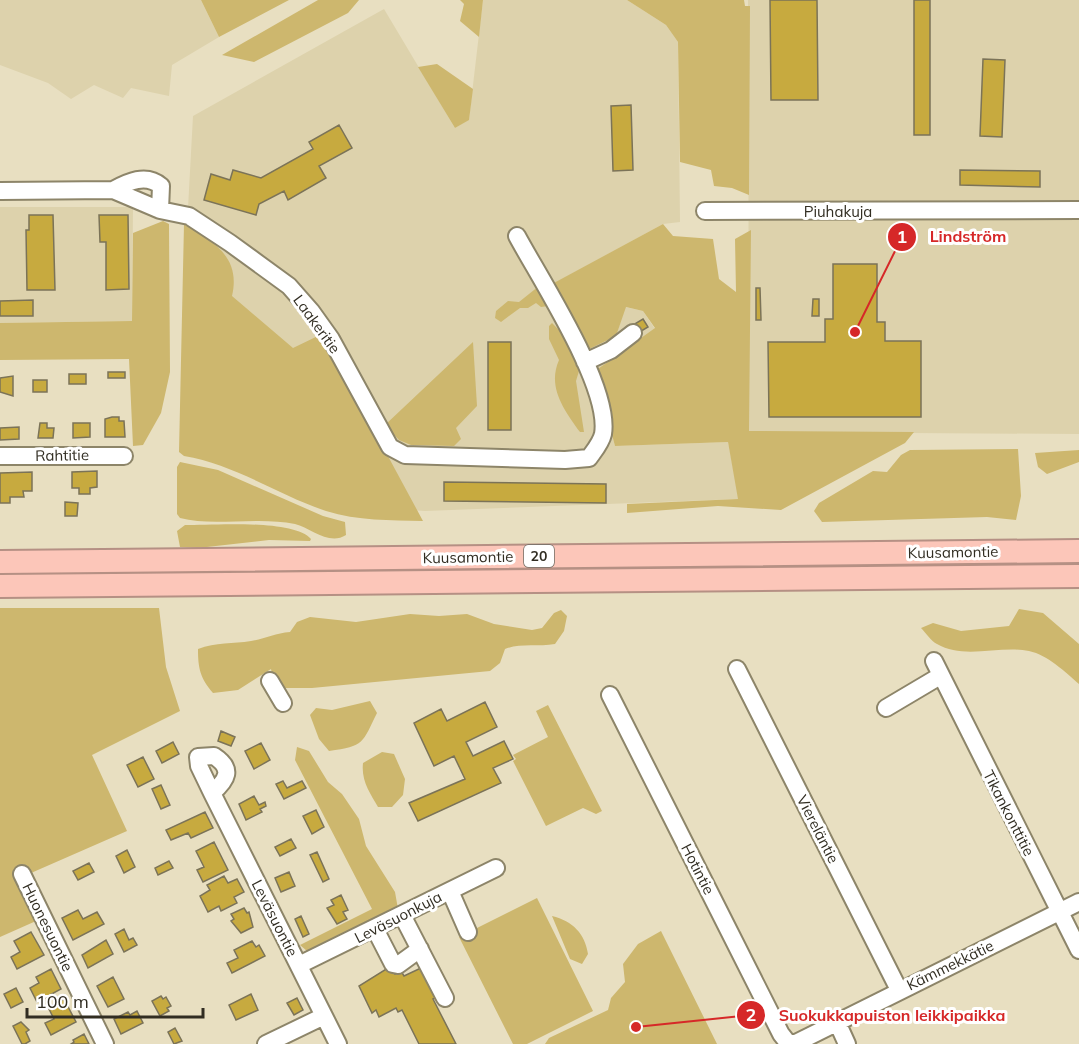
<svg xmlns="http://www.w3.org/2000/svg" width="1079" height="1044" font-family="Mulish,sans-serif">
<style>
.built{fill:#ddd2ac}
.green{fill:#cdb76e}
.building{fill:#c7aa3f;stroke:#7b7358;stroke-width:1.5}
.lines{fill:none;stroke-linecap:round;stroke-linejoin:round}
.minor-casing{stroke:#8d8569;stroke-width:20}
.highway-casing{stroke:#b59084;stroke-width:26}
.minor{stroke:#fff;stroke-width:16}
.highway{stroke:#fcc6b9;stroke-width:22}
.labels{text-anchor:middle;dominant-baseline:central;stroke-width:6;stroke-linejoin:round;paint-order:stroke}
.shield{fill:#fff;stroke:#6f6c64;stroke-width:1.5}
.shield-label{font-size:14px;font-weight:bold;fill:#312d22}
.street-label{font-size:15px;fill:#312d22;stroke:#fff}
.leader{fill:none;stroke:#d62828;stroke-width:2}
.callout-dot{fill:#d62828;stroke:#fff;stroke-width:2}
.mark-label{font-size:18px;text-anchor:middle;font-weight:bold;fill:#fff}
.callout-label{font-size:16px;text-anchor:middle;font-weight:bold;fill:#d62828;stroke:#fff;stroke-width:6;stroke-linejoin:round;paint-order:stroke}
</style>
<rect width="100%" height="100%" fill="#e8dfc1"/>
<path class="built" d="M0,0H201L219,37L172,65L169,96L131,88L123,98L94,85L71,99L48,83L0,65Z
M483,0H627L666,25L678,42L680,222L663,224L553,284L616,336L625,307L643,311L655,329L595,371L615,446L728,442L739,499L425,511L410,510L295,354L185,264L193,116L384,9L455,128L469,119Z
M748,0H1079V434L749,432Z
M0,207H133L132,321L0,323Z"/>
<path class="green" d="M201,0H289L219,37Z
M318,0H359L348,13L254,62L222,55Z
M460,0H483L479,37L460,21L464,4Z
M627,0H744L745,6H750L749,195L732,188L714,186L711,170L680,162L678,42L666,25Z
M437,64L473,89L469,120L455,128L418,67Z
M163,221L169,224L170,372L161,413L143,445L133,446L129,359L0,360V323L132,321L133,233Z
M184,224C214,242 241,257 232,296L293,348L322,334L423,521C390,520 358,521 326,511C278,495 234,464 184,456L179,452Z
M663,224L673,236L713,239L719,279L736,292L735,239L751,230L749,431L914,432L905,443L781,510L718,506L627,513V504L738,499L728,442L615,446L595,371L655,328L643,311L626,307L616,336L585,351L552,284Z
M539,286L548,306L541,307L536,303L528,308H520L501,322L495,318L496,311L508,301L519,302Z
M552,323L565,336L576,357L579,371L576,381L584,432H580C564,410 547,387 559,360L549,339V326Z
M473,342L477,406L456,428L461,439L454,446L411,445L399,440L385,425Z
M1018,449L1021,496L1016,520L987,517L822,522L814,511L819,503L873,471L887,472L901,455L910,450Z
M1079,450V462L1047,474L1038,467L1035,453Z
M180,462L218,470L323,516L345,522L346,535C329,546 311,528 295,524C258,516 213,527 180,518L177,514V467Z
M185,525C212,525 294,519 311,539L310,541L269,540L198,548L180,547L177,531Z
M0,608H159L166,667L180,711L92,755L127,831L15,880L36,921L0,937Z
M1019,609L1043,613L1079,644V684C1065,672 1048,655 1029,651C1000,645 964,660 937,644C931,641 926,633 921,628L933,623L961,631L1009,626Z
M561,610L567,616L564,631L555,644C538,647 519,643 505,649L500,663L490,671L312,688H281L273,679L271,669L238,690L213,693C200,678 198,668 198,649C216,642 233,644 251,641C265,639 275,633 290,632L297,622L310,617L356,622L410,614L439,616L467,614L494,624L532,630L542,628L554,613Z
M370,701L377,713C362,743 365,746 329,751L319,739L310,715L316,708L332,710Z
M548,705L602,811L596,814L583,808L546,826L513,761L516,759L513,755L548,737L536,711Z
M297,747L309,751L328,782L342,794L359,819L366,846L395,892L398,909L317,950L307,951L300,945L372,909L295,760Z
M382,752L394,754L405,779L403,795L392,807H378C370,793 361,781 363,763Z
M537,898L593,1011L527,1044H513L459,937Z
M552,916C573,921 585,934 588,954L582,964L570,959Z
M661,931L717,1044H545L549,1038L608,1010L611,998L625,982L623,964L638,944Z"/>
<path class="building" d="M770,0H817L818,100H771Z
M914,0H930V135H914Z
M983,59L1005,60L1002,137L980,136Z
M631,105L633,170L613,171L611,106Z
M339,125L352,148L319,166L326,178L288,200L284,191L259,204L256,215L204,200L211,174L230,180L233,170L261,178L313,149L309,142Z
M960,170L1040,171V187L960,185Z
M29,215H53L55,290H27L26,230H29Z
M99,215H128L129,289L106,290V242H100Z
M833,264H877V322H885V341H921V417H769L768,342H825V319H833Z
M756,288H760L761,320H756Z
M813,299H819V316H812Z
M33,300V316H0V301Z
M643,319L648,327L638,333L633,325Z
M488,342H511V430H488Z
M108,372H125V378H108Z
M69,374H86V384H69Z
M13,376V396L0,392V378Z
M33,380H47V392H33Z
M112,417H119V421H124L125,437H105V419Z
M40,423H47V428H54L53,438H38Z
M73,423H90V437L73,438Z
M19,427V439L0,440V428Z
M97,471V487L90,488V494H79V488H72V472Z
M32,472V491H23L24,497H10V503H0V473Z
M444,482L606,484V503L444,501Z
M65,502L78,503L77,516H65Z
M485,702L497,727L466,742L473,756L504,741L513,759L493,768L501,783L418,821L409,803L465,779L454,756L434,766L414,723L441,709L447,721Z
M221,731L235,737L231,746L218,741Z
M173,742L179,754L162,763L156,751Z
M261,743L270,760L254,769L245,751Z
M143,757L154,779L138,787L127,765Z
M283,781L287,788L302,781L306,788L284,799L276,784Z
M161,785L170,805L161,809L152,789Z
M254,796L259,805L265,802L266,806L260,809L262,812L246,820L239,804Z
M316,810L324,827L312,834L303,816Z
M205,812L213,828L191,838L188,833L171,840L166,830Z
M291,839L296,848L280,856L275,847Z
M214,842L228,870L203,882L197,870L204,867L196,851Z
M127,850L135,867L124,873L116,856Z
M317,852L329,879L323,882L310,855Z
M169,861L173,868L158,875L155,868Z
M89,863L94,872L78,880L73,871Z
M289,872L295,886L281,892L275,878Z
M224,876L228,883L237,879L244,892L234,897L237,903L221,911L219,906L208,912L200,896L210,890L207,885Z
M341,895L348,910L343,912L347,919L337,924L327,908L334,905L331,900Z
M244,908L247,913L249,912L253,927L241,933L231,921L234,919L231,914Z
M78,910L83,919L97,912L104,924L73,940L62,918Z
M301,916L309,934L303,937L295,919Z
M124,929L129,940L133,938L137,945L124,952L115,934Z
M31,932L44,955L17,969L11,957L20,952L14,941Z
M106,940L113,954L88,968L82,955Z
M252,941L256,947L259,945L265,956L232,973L227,963L238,958L234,950Z
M391,966L395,974L401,971L404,976L423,967L436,998L433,999L456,1044H419L402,1010L398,1012L396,1008L379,1017L376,1010L372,1013L359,986Z
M51,969L61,989L37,1002L30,988L39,983L36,977Z
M113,977L124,999L108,1007L97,986Z
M16,988L23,1002L11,1008L4,994Z
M251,994L258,1010L236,1020L229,1005Z
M161,996L163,999L166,997L171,1006L167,1008L169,1011L160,1016L152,1001Z
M297,998L303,1010L294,1015L287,1003Z
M64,999L76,1022L51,1035L45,1023L54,1019L48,1007Z
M137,1011L143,1023L121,1034L114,1019L128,1012L130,1015Z
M21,1022L29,1030L26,1032L30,1041L25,1044H22L13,1026Z
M175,1028L182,1041L174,1044L168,1032Z
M84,1034L89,1044H71L74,1042L73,1040Z"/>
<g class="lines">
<defs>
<path id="minor" d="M113,190C128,182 146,173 161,186L160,210
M0,191L113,190L160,210L189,216L230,243L289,286L311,311L331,339L390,447L405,455L565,460L589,458C594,451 601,443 603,434C611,387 540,279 517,236
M705,211L1079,210
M585,362L611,350L633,333
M0,456H124
M934,661L1079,950
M737,669L899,990
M270,681L283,703
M610,695L781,1034L788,1043H796L1079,902
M886,708L940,676
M212,793C227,780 234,769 214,756L198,757L199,766L212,793L324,1016L338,1044
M22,874L105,1044
M450,891L468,932
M402,915L445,998
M375,929L393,964L398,965L420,949
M299,965L496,868
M837,1022L847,1044
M266,1044L324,1016"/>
<path id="highway" d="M0,562L1079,551
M0,586L1079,576"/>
</defs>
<use href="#minor" class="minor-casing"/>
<use href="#highway" class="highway-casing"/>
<use href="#minor" class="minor"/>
<use href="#highway" class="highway"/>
</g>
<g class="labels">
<rect class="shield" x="524" y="545" width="30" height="22" rx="4.5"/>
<g class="shield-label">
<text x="539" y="556">20</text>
</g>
<g class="street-label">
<text x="838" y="211">Piuhakuja</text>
<text transform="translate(317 324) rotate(54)">Laakeritie</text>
<text transform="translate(62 455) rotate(-1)">Rahtitie</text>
<text transform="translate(953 552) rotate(-1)">Kuusamontie</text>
<text transform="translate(468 557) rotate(-1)">Kuusamontie</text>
<text transform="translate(1009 813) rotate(63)">Tikankonttitie</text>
<text transform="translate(818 829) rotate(63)">Viereläntie</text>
<text transform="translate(698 869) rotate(63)">Hotintie</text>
<text transform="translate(398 917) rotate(-27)">Leväsuonkuja</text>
<text transform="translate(275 918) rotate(63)">Leväsuontie</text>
<text transform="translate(48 927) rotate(64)">Huonesuontie</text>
<text transform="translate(950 965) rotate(-26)">Kämmekkätie</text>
</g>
</g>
<path class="leader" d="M855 332L902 237M636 1027L751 1015"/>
<g class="callout-dot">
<circle cx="855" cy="332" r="6"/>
<circle cx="636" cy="1027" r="6"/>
<circle cx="902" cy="237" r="15"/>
<circle cx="751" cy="1015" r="15"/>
</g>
<g class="mark-label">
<text x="902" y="243">1</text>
<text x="751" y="1021">2</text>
</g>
<g class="callout-label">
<text x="968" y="242">Lindström</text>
<text x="892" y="1021">Suokukkapuiston leikkipaikka</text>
</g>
<path d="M27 1008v9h176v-9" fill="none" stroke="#312d22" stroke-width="3"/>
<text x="36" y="1008" font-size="18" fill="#312d22" stroke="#ffffff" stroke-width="4.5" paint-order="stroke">100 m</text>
</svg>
